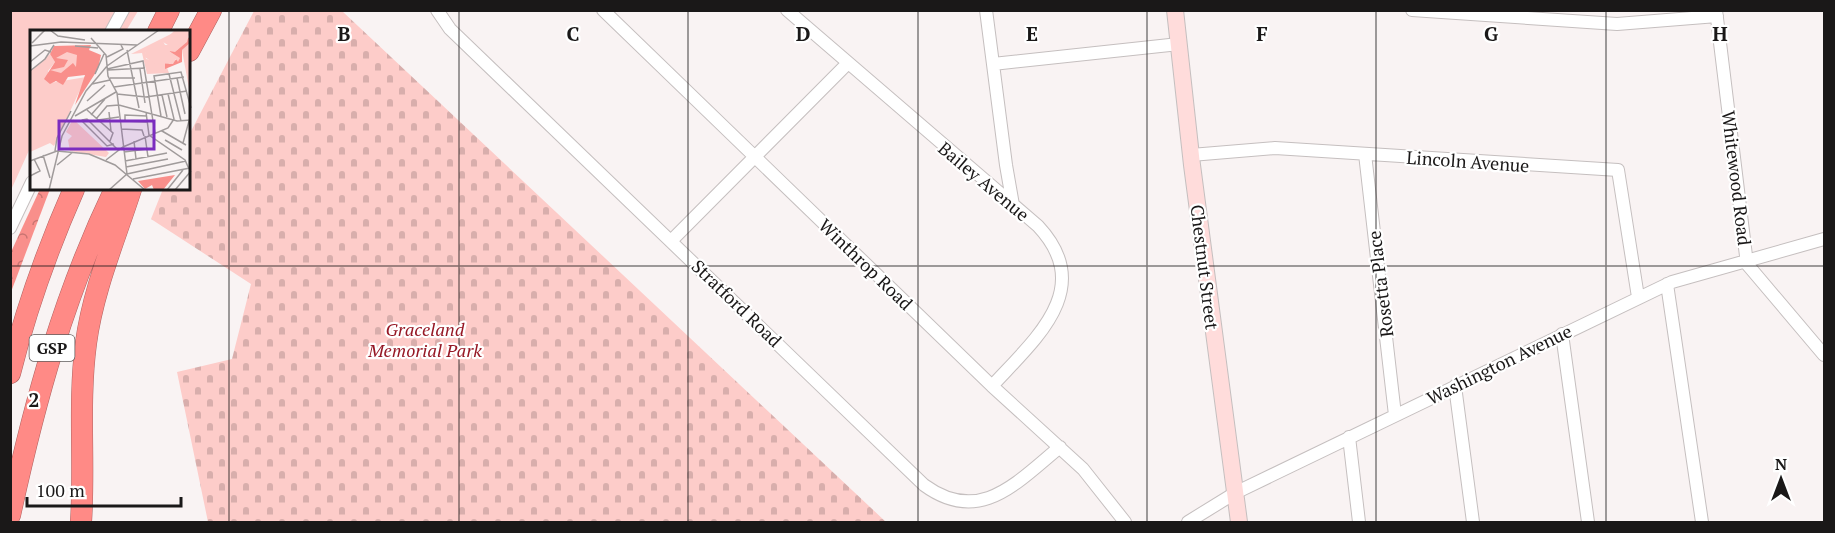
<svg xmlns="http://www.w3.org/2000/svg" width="1835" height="533" font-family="'PT Serif',serif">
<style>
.green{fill:#fdccc9}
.forest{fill:url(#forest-crowns)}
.cemetery{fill:url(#cemetery-stones)}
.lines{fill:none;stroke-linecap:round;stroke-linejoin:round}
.street-casing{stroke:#c5bfbf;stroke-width:14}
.secondary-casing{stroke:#c5bfbf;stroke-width:18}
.highway-casing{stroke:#af6260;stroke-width:22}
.street{stroke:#fff;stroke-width:12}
.secondary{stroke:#ffdcdb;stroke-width:16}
.highway{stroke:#ff8a86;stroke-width:21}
.grid{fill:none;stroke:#1a1818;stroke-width:1.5;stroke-opacity:0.55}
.labels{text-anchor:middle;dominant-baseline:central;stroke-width:4.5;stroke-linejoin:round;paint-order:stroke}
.shield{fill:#fff;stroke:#5f5d5d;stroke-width:1.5}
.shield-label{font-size:16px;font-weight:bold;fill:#1a1818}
.street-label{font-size:18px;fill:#1a1818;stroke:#fff}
.park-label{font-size:18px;font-style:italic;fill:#961825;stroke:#fff}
.inset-road{fill:none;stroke:#a09b9b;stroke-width:1.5}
.view{fill:#7b2cbf;fill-opacity:0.15;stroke:#7b2cbf;stroke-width:3}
.inset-edge{fill:none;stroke:#1a1818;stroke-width:3}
.grid-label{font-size:20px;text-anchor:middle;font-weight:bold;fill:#1a1818;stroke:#fff;stroke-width:4.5;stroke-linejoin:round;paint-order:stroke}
</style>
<defs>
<pattern id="forest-crowns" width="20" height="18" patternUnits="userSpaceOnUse" patternTransform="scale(1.5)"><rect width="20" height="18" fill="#f98f8b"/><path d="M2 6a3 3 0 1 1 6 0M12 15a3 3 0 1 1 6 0" fill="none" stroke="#c97471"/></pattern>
<pattern id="cemetery-stones" width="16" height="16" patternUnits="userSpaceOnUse" patternTransform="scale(1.5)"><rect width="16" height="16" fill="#fdccc9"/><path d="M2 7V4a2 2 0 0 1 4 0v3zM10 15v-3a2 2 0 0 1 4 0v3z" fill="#d8aeac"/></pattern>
</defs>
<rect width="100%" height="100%" fill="#f9f3f3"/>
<path class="green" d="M11,11H138L126,31L32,32L31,146L11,190Z"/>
<path class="forest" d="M40,189H50L11,292V252Z"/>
<path class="cemetery" d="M254,11H342L886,522H208L177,372L232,359L251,284L151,219L163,189H189V135Z"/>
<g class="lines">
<defs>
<path id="street" d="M437,10L450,29L924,485C980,526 1017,482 1060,447
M603,10L992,386L1083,469L1125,522
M787,10L1038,226C1097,289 1034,340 992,386
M986,10L1006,165L1013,205
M1412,10L1617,24L1717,16
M1716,10L1747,264L1824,355
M111,32L123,10
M993,64L1179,44
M1365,154L1395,415
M1191,155L1275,148L1618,170L1638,297
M10,228L32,182
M672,240L848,63
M1667,284L1702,522
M1562,334L1588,522
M1455,386L1473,522
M1349,437L1359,522
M1188,522L1235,493L1672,282L1824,239"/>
<path id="secondary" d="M1175,10L1192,165L1239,522"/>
<path id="highway" d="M158,32L169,10
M189,51L211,10
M10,373C26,309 48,248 74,189
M10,515C35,400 64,295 115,189
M81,522C85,463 78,403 86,343C93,290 115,239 131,189"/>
</defs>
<use href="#street" class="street-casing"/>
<use href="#secondary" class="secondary-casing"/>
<use href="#highway" class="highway-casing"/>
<use href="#street" class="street"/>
<use href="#secondary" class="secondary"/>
<use href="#highway" class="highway"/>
</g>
<path class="grid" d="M229,10V522M459,10V522M688,10V522M918,10V522M1147,10V522M1376,10V522M1606,10V522M10,266H1824"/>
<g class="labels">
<rect class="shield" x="29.5" y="335" width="45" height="26" rx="4.5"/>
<g class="shield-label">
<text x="52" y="348">GSP</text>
</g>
<g class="street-label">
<text transform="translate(1468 161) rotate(4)">Lincoln Avenue</text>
<text transform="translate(1737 178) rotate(83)">Whitewood Road</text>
<text transform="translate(984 181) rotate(40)">Bailey Avenue</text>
<text transform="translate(866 264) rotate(44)">Winthrop Road</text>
<text transform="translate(1205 267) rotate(83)">Chestnut Street</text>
<text transform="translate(1380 284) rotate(-97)">Rosetta Place</text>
<text transform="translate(737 303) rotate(44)">Stratford Road</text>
<text transform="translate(1499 364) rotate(-26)">Washington Avenue</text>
</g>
<g class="park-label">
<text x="425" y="329">Graceland<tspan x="425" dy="21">Memorial Park</tspan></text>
</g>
</g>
<g transform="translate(30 30)">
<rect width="160" height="160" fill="#f9f3f3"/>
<path d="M149,0L138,15L133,12L125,21L115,23L116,29L135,32L139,43L117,44L112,23L101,24ZM160,13V64L152,20ZM20,24L25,32L18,41L20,53L56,47L24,116L20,113L0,122V41Z" fill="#fdccc9"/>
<path d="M160,6V13L152,20V32L135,39V31L140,34L147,29L139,21L147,20ZM61,15L59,20L71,25L68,39L45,75L55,45L38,47L33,55L26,51L20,54L14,49L25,32L20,24L24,16ZM145,145L133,160H124L122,155L115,159L108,151Z" fill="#f98f8b"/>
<path d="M144,1H160L157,12L145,22L139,21L150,28L148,32L146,29L143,34L124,33L113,26L120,17L123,21L133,11L135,15H138L136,9ZM37,22L47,25L46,37L43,33L31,43L20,40L34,37L38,30L26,28Z" fill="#fdccc9"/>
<path d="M43,89L79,123L76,127L40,121L38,110L42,106L36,102Z" fill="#fdccc9"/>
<path class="inset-road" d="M20,0L28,6L55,10M61,8L76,25L78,46L87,63L97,144M2,13L15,0M0,16L31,12L107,15M45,16L68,18M97,20L109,78M77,27L93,19L91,15M0,32L15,20L21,22M77,39L113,31L125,103M110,39L115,73M78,40L115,38M0,41L15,29L24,15M65,44L74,24M139,44L151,91M80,48H105M147,48L155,84M62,54L80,50M84,57L154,47M87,64L116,67L157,61M132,65L137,87M57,71L75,55M57,80L83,103L80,111M79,82L81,101M116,82L119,105L155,130L159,139M61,85L75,69M45,86L86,62M131,86L124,46L151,42L161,78M66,89L77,76L89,75L147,91L161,90M51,90L77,116L84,114M52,90L57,89L88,120M68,90L89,87M93,91L118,92M95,91V85L117,86M91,99L112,100L114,106M132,101L156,115M115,106L118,127M135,110L152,120M104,111L106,129M153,113L159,91M25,121L27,108L41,81M94,122L117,119M13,125L20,148M76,130L93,117L138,98L144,89L138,64M0,131L27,121L59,124L85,135L115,160M95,131L137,123M27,135L43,122M96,137L138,129M0,146L10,141L4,129M103,149L160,138M19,160L32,106L56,61L77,36L129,0M79,160L97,144L156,131M137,160L153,140M145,160L161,141"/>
<path class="view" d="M29,91H124V119H29Z"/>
<rect width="160" height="160" class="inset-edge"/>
</g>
<g class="grid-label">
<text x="344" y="41">B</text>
<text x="573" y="41">C</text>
<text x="803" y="41">D</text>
<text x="1032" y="41">E</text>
<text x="1262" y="41">F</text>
<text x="1491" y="41">G</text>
<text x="1720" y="41">H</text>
<text x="34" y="407">2</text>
</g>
<rect width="1835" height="533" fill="none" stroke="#1a1818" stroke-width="24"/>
<g transform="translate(1781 479)" stroke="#ffffff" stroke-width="4.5" paint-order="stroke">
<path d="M0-4.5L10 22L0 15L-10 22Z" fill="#1a1818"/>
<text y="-9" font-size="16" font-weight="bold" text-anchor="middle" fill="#1a1818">N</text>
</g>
<path d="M27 497v9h154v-9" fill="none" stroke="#1a1818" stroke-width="3"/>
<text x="36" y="497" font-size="18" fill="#1a1818" stroke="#ffffff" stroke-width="4.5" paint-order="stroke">100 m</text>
</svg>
